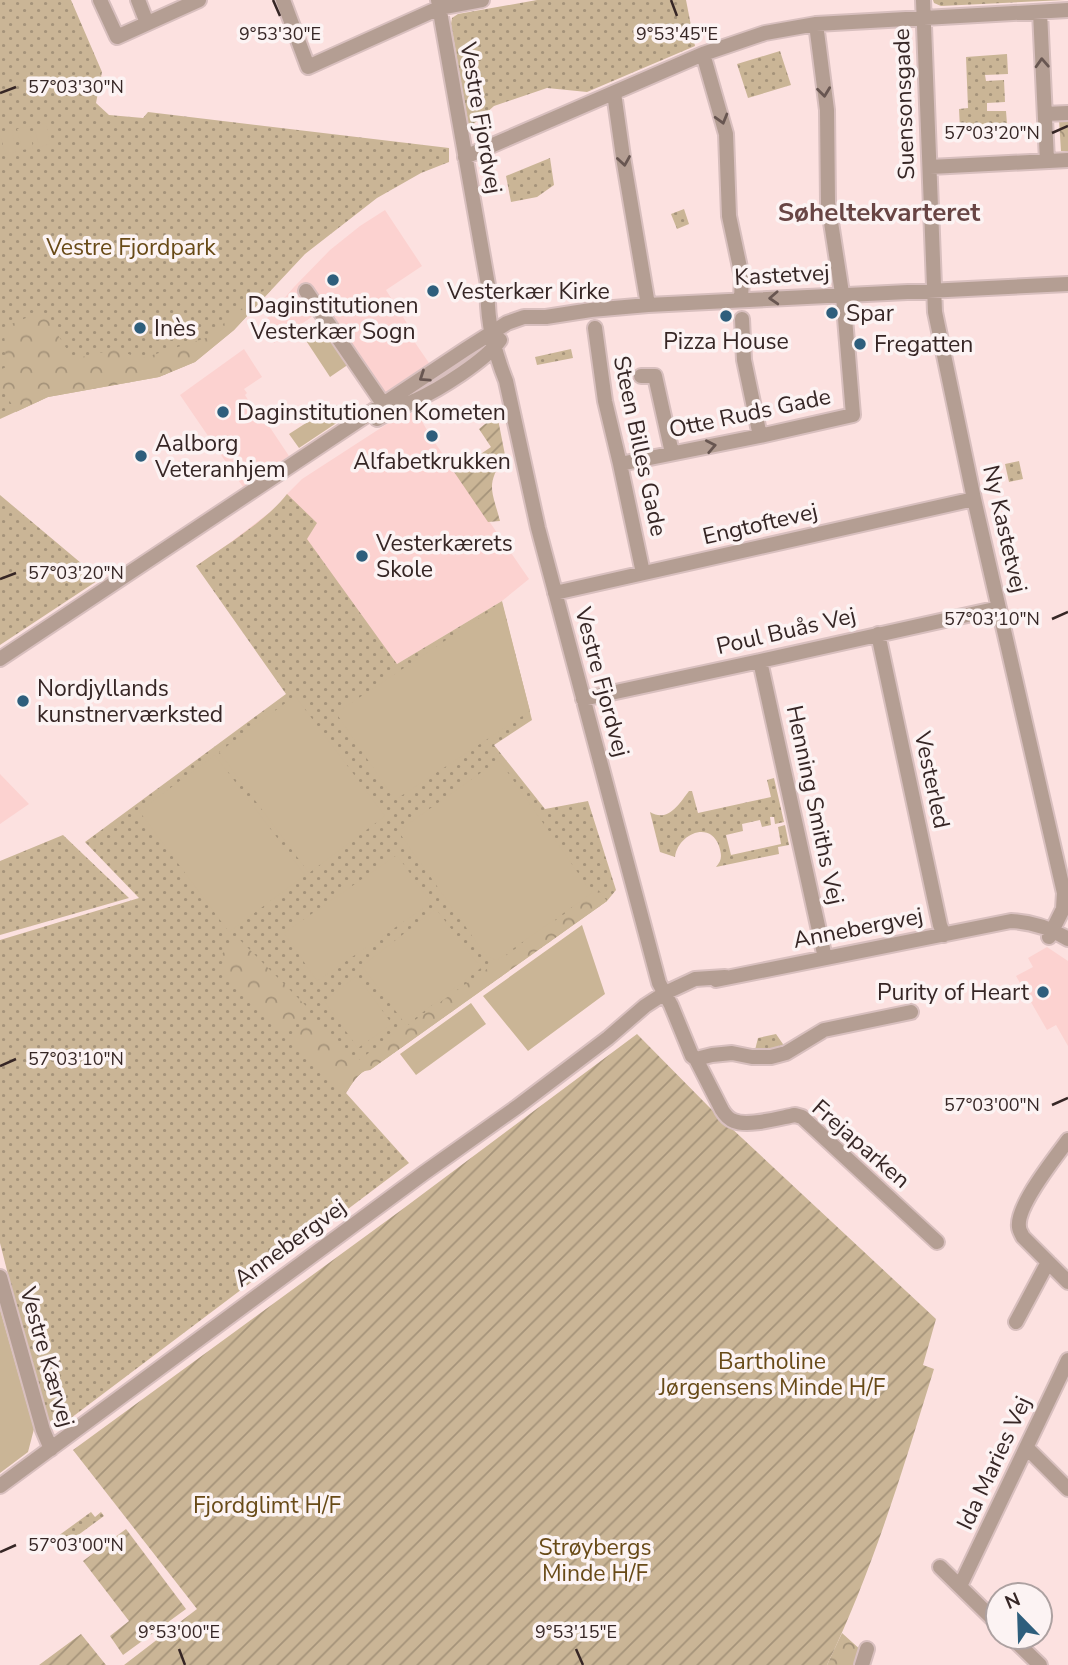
<svg xmlns="http://www.w3.org/2000/svg" width="1068" height="1665" font-family="'Nunito Sans',sans-serif">
<style>
.built{fill:#fcd2d0}
.grass{fill:url(#grass-dots)}
.forest{fill:url(#forest-crowns)}
.garden{fill:url(#garden-furrows)}
.pitch{fill:#cab596}
.lines{fill:none;stroke-linecap:round;stroke-linejoin:round}
.minor-casing{stroke:#d8bfbe;stroke-width:18}
.minor{stroke:#b49e93;stroke-width:14}
.oneway{stroke:#685651}
.ticks{fill:none;stroke:#362625;stroke-width:2.5}
.poi-dot{fill:#2e5e7c;stroke:#fcf3f3;stroke-width:2.5}
.labels{text-anchor:middle;dominant-baseline:central;stroke-width:7;stroke-linejoin:round;paint-order:stroke}
.street-label{font-size:23px;fill:#362625;stroke:#fcf3f3}
.park-label{font-size:23px;fill:#684a17;stroke:#fcf3f3}
.poi-label{font-size:23px;fill:#362625;stroke:#fcf3f3;text-anchor:start}
.quarter-label{font-size:26px;font-weight:bold;fill:#684544;stroke:#fcf3f3}
.ticks-label{font-size:18px;text-anchor:middle;fill:#362625;stroke:#fcf3f3;stroke-width:7;stroke-linejoin:round;paint-order:stroke}
</style>
<defs>
<pattern id="grass-dots" width="8" height="8" patternUnits="userSpaceOnUse" patternTransform="scale(1.75)"><rect width="8" height="8" fill="#cab596"/><path d="M2 2h.1M6 6h.1" fill="none" stroke="#a5937a" stroke-width="1.8" stroke-linecap="round"/></pattern>
<pattern id="forest-crowns" width="20" height="18" patternUnits="userSpaceOnUse" patternTransform="scale(1.75)"><rect width="20" height="18" fill="#cab596"/><path d="M2 6a3 3 0 1 1 6 0M12 15a3 3 0 1 1 6 0" fill="none" stroke="#a5937a"/></pattern>
<pattern id="garden-furrows" width="10" height="10" patternUnits="userSpaceOnUse" patternTransform="scale(1.75)"><rect width="10" height="10" fill="#cab596"/><path d="M-1 1l2-2M0 10L10 0M9 11l2-2" fill="none" stroke="#a5937a"/></pattern>
</defs>
<rect width="100%" height="100%" fill="#fce1e0"/>
<path class="built" d="M385,210L422,266L386,290L408,325L405,328L429,363L384,393L326,307L274,343L261,325L294,287L330,250L360,226Z
M244,349L262,377L244,389L247,393L245,395L260,419L265,420L289,456L243,487L180,395Z
M416,411L431,437L529,579L502,601L397,664L196,566L227,545L279,505L287,494L302,479L390,422Z
M0,774L29,804L0,824Z
M1047,947L1068,961V1046L1056,1025L1047,1030L1016,976L1033,967L1028,958Z"/>
<path class="grass" d="M0,0H71L102,72L96,103L109,115L143,118L148,112L449,148V162L421,173L377,198L305,254L234,330L195,362L159,377L48,397L0,419Z
M537,0H686L695,46L587,92L547,88L494,106L469,128L451,24L452,18L458,14Z
M933,0H1065L941,6L934,3Z
M780,51L791,85L748,98L737,64Z
M1007,54L1008,74L985,75L986,81L1004,80L1005,102L987,103V111H1006L1007,124L976,126L960,129L959,109L968,108L966,57Z
M550,158L554,185L537,197L511,202L506,176Z
M684,209L689,224L677,229L671,214Z
M571,349L573,358L537,365L535,357Z
M1019,461L1023,479L1009,482L1005,464Z
M287,494L317,523L307,539L397,664L502,601L532,720L494,745L545,809L588,801L616,890L607,901L370,1070C359,1070 352,1084 346,1093L409,1163L67,1421L52,1424L43,1412L0,1243V940L139,898L85,842L286,694L196,566C224,547 267,520 287,494Z
M0,495L100,579L0,645Z
M774,778L784,822L775,824L774,817H770L771,825L762,827L760,820L742,824L743,831L726,835L731,855L781,844L778,827L785,825L789,845L778,847L779,854L716,867C722,860 722,856 719,846C710,820 678,834 675,857L660,852L650,812C668,823 679,804 689,791H692L698,813L771,797L767,780Z
M63,835L129,898L0,935V861Z
M776,1034L785,1047L771,1052L755,1050L758,1038Z
M91,1512L95,1517L101,1512L104,1516L70,1541L68,1539L63,1543L58,1536Z"/>
<path class="forest" d="M1059,120H1068V151H1061Z
M269,286L271,290L234,330L195,362L159,377L48,397L16,412L0,384V370L6,367L4,327L43,311L73,359L117,349L140,359L206,338Z
M598,890L607,901L370,1070C359,1070 352,1084 346,1093L294,1043V1036L313,1020L356,1062Z
M238,938L310,1010L284,1034L221,972L228,965L221,955Z
M842,1633L863,1652L855,1665H827Z"/>
<path class="garden" d="M497,414L505,455C486,486 491,487 500,521L488,522L450,466L459,460L463,466L491,447L479,429Z
M637,1034L714,1112L936,1319L923,1365L934,1369C903,1469 873,1570 827,1665H124L197,1609L73,1450L400,1211Z
M126,1529L186,1609L123,1655L110,1636L129,1621L83,1561Z
M81,1634L106,1665H39Z"/>
<path class="pitch" d="M46,123L50,144L39,147L34,125Z
M29,126L33,148L22,150L17,129Z
M12,130L16,152L5,154L0,132Z
M322,323L349,364L330,377L303,336Z
M334,405L350,408L353,412L299,448L289,434Z
M502,603L530,711L395,800L336,713Z
M295,696L385,816L309,873L219,752Z
M215,755L305,875L229,932L139,811Z
M499,760L592,893L497,960L487,957L398,831Z
M397,855L431,903L317,981L284,933Z
M436,909L481,968L406,1025L362,966Z
M582,925L605,994L528,1051L483,996Z
M357,976L392,1024L358,1048L324,1001Z
M471,1003L486,1024L416,1075L400,1054Z
M0,1309L34,1429L28,1452L0,1473Z"/>
<g class="lines">
<defs>
<path id="minor" d="M100,0L117,37L199,0
M138,0L147,23
M283,0L308,67L439,8L482,0
M438,0L488,285C486,317 494,351 506,381L538,528L659,983L671,1005L692,1056L696,1059L722,1110C725,1115 728,1119 734,1121C748,1127 779,1118 795,1115L802,1117L937,1242
M923,0L935,312L974,499L1064,893L1063,909L1049,937
M1040,12L1047,161
M703,54L726,134L729,216L742,277L741,300
M614,93L623,157L648,305
M1045,114L1068,113
M465,157L703,54L765,33L816,24L1068,10
M930,167L1068,160
M306,291L388,411
M742,319L744,360L760,436
M595,328L605,401L620,464L643,573
M641,376H655L672,453
M377,419C390,411 403,407 416,400C440,389 485,361 500,340
M620,464L760,436L853,415L844,306L828,203L827,110L816,24
M555,593L974,499
M878,634L940,925L944,935
M0,659L466,349L507,323L524,317H546L591,310L648,305L1068,284
M760,661L825,958
M583,699L760,661L999,608
M716,980L1011,921C1033,922 1050,928 1068,939
M696,1059L712,1055L732,1053L752,1057H771L786,1053L824,1030L911,1012
M1068,1140C1055,1158 1016,1206 1019,1227C1019,1230 1022,1235 1023,1237L1068,1282
M0,1277L43,1430L51,1449
M1016,1322L1048,1262
M1027,1448L1068,1489
M0,1486L424,1173L517,1107L608,1038L645,1006L665,993L695,979L725,977
M940,1567L998,1624
M960,1586L1068,1360
M1011,1637L1040,1665
M862,1665L867,1649"/>
</defs>
<use href="#minor" class="minor-casing"/>
<use href="#minor" class="minor"/>
</g>
<defs><path id="oneway-chevron" d="M-2-3.5L2.5 0L-2 3.5" fill="none" stroke-width="1.6" stroke-linecap="round" stroke-linejoin="round" transform="scale(1.75)"/></defs>
<g class="oneway">
<use href="#oneway-chevron" transform="translate(1042 63) rotate(-93)"/>
<use href="#oneway-chevron" transform="translate(824 92) rotate(83)"/>
<use href="#oneway-chevron" transform="translate(722 119) rotate(74)"/>
<use href="#oneway-chevron" transform="translate(624 161) rotate(81)"/>
<use href="#oneway-chevron" transform="translate(774 298) rotate(177)"/>
<use href="#oneway-chevron" transform="translate(424 377) rotate(146)"/>
<use href="#oneway-chevron" transform="translate(711 446) rotate(-11)"/>
</g>
<path class="ticks" d="M273,0L280,16M671,0L677,16M0,93L16,87M1052,133L1068,126M0,579L16,573M1052,619L1068,612M0,1066L16,1059M1052,1105L1068,1098M0,1552L16,1545M179,1649L185,1665M576,1649L583,1665"/>
<g class="poi-dot">
<circle cx="333" cy="280" r="7"/>
<circle cx="433" cy="291" r="7"/>
<circle cx="832" cy="313" r="7"/>
<circle cx="726" cy="316" r="7"/>
<circle cx="140" cy="328" r="7"/>
<circle cx="860" cy="344" r="7"/>
<circle cx="223" cy="412" r="7"/>
<circle cx="432" cy="436" r="7"/>
<circle cx="141" cy="456" r="7"/>
<circle cx="362" cy="556" r="7"/>
<circle cx="23" cy="701" r="7"/>
<circle cx="1043" cy="992" r="7"/>
</g>
<g class="labels">
<g class="street-label">
<text transform="translate(904 104) rotate(-92)">Suensonsgade</text>
<text transform="translate(481 118) rotate(80)">Vestre Fjordvej</text>
<text transform="translate(782 275) rotate(-3)">Kastetvej</text>
<text transform="translate(750 413) rotate(-12)">Otte Ruds Gade</text>
<text transform="translate(640 446) rotate(78)">Steen Billes Gade</text>
<text transform="translate(760 524) rotate(-13)">Engtoftevej</text>
<text transform="translate(1005 529) rotate(77)">Ny Kastetvej</text>
<text transform="translate(786 631) rotate(-13)">Poul Buås Vej</text>
<text transform="translate(602 682) rotate(75)">Vestre Fjordvej</text>
<text transform="translate(932 780) rotate(78)">Vesterled</text>
<text transform="translate(815 805) rotate(78)">Henning Smiths Vej</text>
<text transform="translate(858 928) rotate(-11)">Annebergvej</text>
<text transform="translate(861 1144) rotate(41)">Frejaparken</text>
<text transform="translate(290 1243) rotate(-36)">Annebergvej</text>
<text transform="translate(47 1357) rotate(74)">Vestre Kærvej</text>
<text transform="translate(994 1463) rotate(-65)">Ida Maries Vej</text>
</g>
<g class="park-label">
<text x="131" y="247">Vestre Fjordpark</text>
<text x="772" y="1361">Bartholine<tspan x="772" dy="26">Jørgensens Minde H/F</tspan></text>
<text x="267" y="1505">Fjordglimt H/F</text>
<text x="595" y="1547">Strøybergs<tspan x="595" dy="26">Minde H/F</tspan></text>
</g>
<g class="poi-label">
<text x="447" y="291">Vesterkær Kirke</text>
<text x="333" y="305" text-anchor="middle">Daginstitutionen<tspan x="333" dy="26">Vesterkær Sogn</tspan></text>
<text x="846" y="313">Spar</text>
<text x="154" y="328">Inès</text>
<text x="726" y="341" text-anchor="middle">Pizza House</text>
<text x="874" y="344">Fregatten</text>
<text x="237" y="412">Daginstitutionen Kometen</text>
<text x="155" y="443">Aalborg<tspan x="155" dy="26">Veteranhjem</tspan></text>
<text x="432" y="461" text-anchor="middle">Alfabetkrukken</text>
<text x="376" y="543">Vesterkærets<tspan x="376" dy="26">Skole</tspan></text>
<text x="37" y="688">Nordjyllands<tspan x="37" dy="26">kunstnerværksted</tspan></text>
<text x="1029" y="992" text-anchor="end">Purity of Heart</text>
</g>
<g class="quarter-label">
<text x="879" y="212">Søheltekvarteret</text>
</g>
</g>
<g class="ticks-label">
<text x="280" y="40">9°53'30"E</text>
<text x="677" y="40">9°53'45"E</text>
<text x="76" y="93">57°03'30"N</text>
<text x="992" y="139">57°03'20"N</text>
<text x="76" y="579">57°03'20"N</text>
<text x="992" y="625">57°03'10"N</text>
<text x="76" y="1065">57°03'10"N</text>
<text x="992" y="1111">57°03'00"N</text>
<text x="76" y="1551">57°03'00"N</text>
<text x="179" y="1638">9°53'00"E</text>
<text x="576" y="1638">9°53'15"E</text>
</g>
<g transform="translate(1019 1616) rotate(337)"><circle r="33" fill="#fcf3f3" stroke="#ada1a1" stroke-width="2"/>
<path d="M0-5L12 26L0 18L-12 26Z" fill="#2e5e7c"/>
<text y="-10" font-size="19" font-weight="bold" text-anchor="middle" fill="#362625">N</text>
</g>
</svg>
